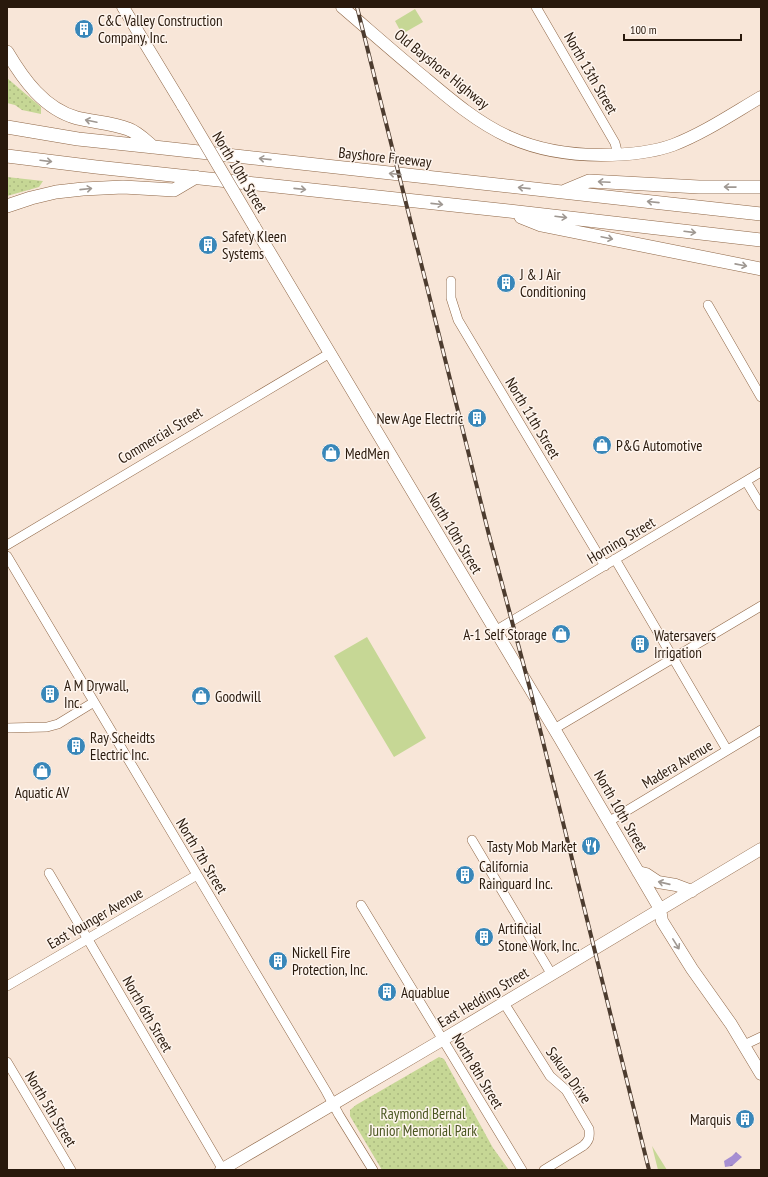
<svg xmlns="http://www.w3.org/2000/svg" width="768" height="1177" font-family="'PT Sans Narrow',sans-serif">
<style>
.grass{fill:url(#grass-dots)}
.garden{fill:#c6d795}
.water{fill:url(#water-ripples)}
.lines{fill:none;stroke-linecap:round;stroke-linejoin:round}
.minor-casing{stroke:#8f6747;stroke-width:10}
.major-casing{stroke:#8f6747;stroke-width:13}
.highway-casing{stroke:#8f6747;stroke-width:14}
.minor{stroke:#fff;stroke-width:9}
.major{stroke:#fff;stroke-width:12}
.highway{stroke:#fff;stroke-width:13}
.rail-casing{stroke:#4d3c2f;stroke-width:4}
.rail{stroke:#fef5ee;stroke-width:2.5;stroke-dasharray:8;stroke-linecap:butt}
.major-bridge-casing{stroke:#8f6747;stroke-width:13;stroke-linecap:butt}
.major-bridge{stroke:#fff;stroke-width:12}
.oneway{stroke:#9f9892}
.labels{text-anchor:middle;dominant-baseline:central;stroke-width:3;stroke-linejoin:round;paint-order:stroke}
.poi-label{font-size:15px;fill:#29190c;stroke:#fef5ee;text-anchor:start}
.street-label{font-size:15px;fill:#29190c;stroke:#fef5ee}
.park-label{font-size:15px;fill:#4a5620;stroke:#fef5ee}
</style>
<defs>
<pattern id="grass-dots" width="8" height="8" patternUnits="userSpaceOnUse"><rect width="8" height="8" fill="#c6d795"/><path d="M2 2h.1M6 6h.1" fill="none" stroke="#aab87f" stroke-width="1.8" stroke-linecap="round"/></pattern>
<pattern id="water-ripples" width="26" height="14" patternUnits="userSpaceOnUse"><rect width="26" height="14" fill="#a68ed2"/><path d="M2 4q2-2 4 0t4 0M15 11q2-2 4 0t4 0" fill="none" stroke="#8773a9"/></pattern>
</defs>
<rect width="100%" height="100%" fill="#f8e6d8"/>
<path class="grass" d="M7,70L8,73L7,78L41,107V114L22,110L15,105L7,103Z
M7,177L43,181L39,187L7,196Z
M439,1057L444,1059L493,1148L509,1170H382L350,1116V1110L356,1105Z"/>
<path class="garden" d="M415,9L423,22L402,34L395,21Z
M367,637L426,738L394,757L334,656Z
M652,1146L667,1170H658Z"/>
<path class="water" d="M736,1152L742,1157L732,1166L725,1167L724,1161L732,1156Z"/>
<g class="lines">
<defs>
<path id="minor" d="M536,7L615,143L618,155
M451,281V298L458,320L605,566
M708,305L761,397
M746,481L761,506
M7,545L330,353
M7,556L326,1091L339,1115L373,1170
M615,559L727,750
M495,631L761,472
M7,728L47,727L58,724L94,702
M554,729L761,606
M608,822L761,730
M472,840L552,975
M49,873L223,1170
M361,905L522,1170
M7,986L197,875
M504,1003L550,1076L566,1090L589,1129C590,1137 589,1141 583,1146L544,1170
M744,1045L761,1037
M7,1062L71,1170"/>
<path id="major" d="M123,7L183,106
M342,7C370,31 397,55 425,78C451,100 478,123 509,137C538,150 570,155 601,155C625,155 651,153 673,145C704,133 732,114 761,97
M254,226L559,737L660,909L662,921L692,969L731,1024L761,1074
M638,872L646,874L658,882L676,885L692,891
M221,1170L442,1040L761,849"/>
<path id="highway" d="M7,52C23,79 44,109 77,118C93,122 113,123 128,129C137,132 146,141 153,147
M7,127L78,139L154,147L761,214
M7,156L96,167L509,211L761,240
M565,191L589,181L699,187H761
M7,206L31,198L56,192L83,189L123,187L174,190L196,177
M521,217L541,225L761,269"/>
</defs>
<use href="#minor" class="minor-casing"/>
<use href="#major" class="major-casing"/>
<use href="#highway" class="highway-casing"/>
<use href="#minor" class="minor"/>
<use href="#major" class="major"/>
<use href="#highway" class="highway"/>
<defs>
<path id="rail" d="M357,7L489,535L530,689L649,1170"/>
</defs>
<use href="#rail" class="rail-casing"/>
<use href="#rail" class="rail"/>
<defs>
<path id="major-bridge" d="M183,106L254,226"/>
</defs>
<use href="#major-bridge" class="major-bridge-casing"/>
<use href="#major-bridge" class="major-bridge"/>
</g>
<defs><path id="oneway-shaft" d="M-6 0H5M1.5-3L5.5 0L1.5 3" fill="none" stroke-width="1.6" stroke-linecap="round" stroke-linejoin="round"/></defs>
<g class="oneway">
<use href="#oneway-shaft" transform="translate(91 121) rotate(-168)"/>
<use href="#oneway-shaft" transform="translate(265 159) rotate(-174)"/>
<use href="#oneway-shaft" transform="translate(46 161) rotate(7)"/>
<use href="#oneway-shaft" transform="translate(395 174) rotate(-174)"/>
<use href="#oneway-shaft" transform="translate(604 182) rotate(-177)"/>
<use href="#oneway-shaft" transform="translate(730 187) rotate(-179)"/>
<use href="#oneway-shaft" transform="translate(524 188) rotate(-174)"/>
<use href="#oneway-shaft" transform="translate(86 189) rotate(-6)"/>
<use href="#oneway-shaft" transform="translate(300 189) rotate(6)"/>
<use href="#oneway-shaft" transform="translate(653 202) rotate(-174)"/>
<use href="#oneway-shaft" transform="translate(437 204) rotate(6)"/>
<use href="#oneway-shaft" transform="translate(561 217) rotate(7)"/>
<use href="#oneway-shaft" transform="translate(690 232) rotate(7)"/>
<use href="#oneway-shaft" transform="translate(607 238) rotate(12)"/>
<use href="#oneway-shaft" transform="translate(741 265) rotate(11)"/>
<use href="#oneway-shaft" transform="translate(664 883) rotate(-167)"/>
<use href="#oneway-shaft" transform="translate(676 944) rotate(58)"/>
</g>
<defs>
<symbol id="building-disc" viewBox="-11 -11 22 22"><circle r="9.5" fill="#3987b9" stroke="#fef5ee"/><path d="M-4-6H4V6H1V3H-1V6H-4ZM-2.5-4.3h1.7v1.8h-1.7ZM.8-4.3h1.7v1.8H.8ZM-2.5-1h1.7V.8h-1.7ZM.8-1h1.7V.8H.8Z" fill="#fff"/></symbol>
<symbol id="shop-disc" viewBox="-11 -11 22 22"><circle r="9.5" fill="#3987b9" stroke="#fef5ee"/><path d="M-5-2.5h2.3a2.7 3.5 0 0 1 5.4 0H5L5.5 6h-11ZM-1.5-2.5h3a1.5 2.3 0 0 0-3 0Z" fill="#fff"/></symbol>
<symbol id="restaurant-disc" viewBox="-11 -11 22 22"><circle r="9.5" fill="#3987b9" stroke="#fef5ee"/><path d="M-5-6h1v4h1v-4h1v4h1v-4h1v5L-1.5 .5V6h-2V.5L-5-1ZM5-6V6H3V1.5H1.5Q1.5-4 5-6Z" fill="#fff"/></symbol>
</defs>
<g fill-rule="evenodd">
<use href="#building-disc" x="73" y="18" width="22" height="22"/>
<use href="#building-disc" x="197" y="234" width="22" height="22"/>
<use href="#building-disc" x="495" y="272" width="22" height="22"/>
<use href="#building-disc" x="466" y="407" width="22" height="22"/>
<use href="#shop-disc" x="591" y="434" width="22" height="22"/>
<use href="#shop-disc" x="320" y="442" width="22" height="22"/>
<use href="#shop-disc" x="550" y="623" width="22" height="22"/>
<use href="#building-disc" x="629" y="633" width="22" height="22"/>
<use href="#building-disc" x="39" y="683" width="22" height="22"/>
<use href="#shop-disc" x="190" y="685" width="22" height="22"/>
<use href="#building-disc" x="65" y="735" width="22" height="22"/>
<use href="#shop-disc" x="31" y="760" width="22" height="22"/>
<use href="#restaurant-disc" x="580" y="835" width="22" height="22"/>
<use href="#building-disc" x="454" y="864" width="22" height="22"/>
<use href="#building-disc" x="473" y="926" width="22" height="22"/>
<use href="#building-disc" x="267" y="950" width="22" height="22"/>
<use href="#building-disc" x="376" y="981" width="22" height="22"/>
<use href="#building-disc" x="734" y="1108" width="22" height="22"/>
</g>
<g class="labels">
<g class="poi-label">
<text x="98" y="20">C&amp;C Valley Construction<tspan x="98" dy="17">Company, Inc.</tspan></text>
<text x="222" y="236">Safety Kleen<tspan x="222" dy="17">Systems</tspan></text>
<text x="520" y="274">J &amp; J Air<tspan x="520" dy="17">Conditioning</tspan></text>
<text x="463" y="418" text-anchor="end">New Age Electric</text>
<text x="616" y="445">P&amp;G Automotive</text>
<text x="345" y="453">MedMen</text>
<text x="547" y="634" text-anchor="end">A-1 Self Storage</text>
<text x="654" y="635">Watersavers<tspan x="654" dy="17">Irrigation</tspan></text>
<text x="64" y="685">A M Drywall,<tspan x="64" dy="17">Inc.</tspan></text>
<text x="215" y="696">Goodwill</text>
<text x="90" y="737">Ray Scheidts<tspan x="90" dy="17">Electric Inc.</tspan></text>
<text x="42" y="792" text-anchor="middle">Aquatic AV</text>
<text x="577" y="846" text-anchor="end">Tasty Mob Market</text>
<text x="479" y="866">California<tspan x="479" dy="17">Rainguard Inc.</tspan></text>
<text x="498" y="928">Artificial<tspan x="498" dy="17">Stone Work, Inc.</tspan></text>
<text x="292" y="952">Nickell Fire<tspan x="292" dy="17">Protection, Inc.</tspan></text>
<text x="401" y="992">Aquablue</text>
<text x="731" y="1119" text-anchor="end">Marquis</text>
</g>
<g class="street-label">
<text transform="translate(442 69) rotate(39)">Old Bayshore Highway</text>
<text transform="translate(591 73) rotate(60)">North 13th Street</text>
<text transform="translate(385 157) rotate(6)">Bayshore Freeway</text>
<text transform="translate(240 172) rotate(59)">North 10th Street</text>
<text transform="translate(533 418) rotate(59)">North 11th Street</text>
<text transform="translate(160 435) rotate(-31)">Commercial Street</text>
<text transform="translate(455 533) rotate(59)">North 10th Street</text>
<text transform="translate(621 540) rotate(-31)">Horning Street</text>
<text transform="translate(677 764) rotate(-31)">Madera Avenue</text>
<text transform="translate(621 811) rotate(60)">North 10th Street</text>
<text transform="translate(202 856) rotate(59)">North 7th Street</text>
<text transform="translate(95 918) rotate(-30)">East Younger Avenue</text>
<text transform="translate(483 997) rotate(-31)">East Hedding Street</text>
<text transform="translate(148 1014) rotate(60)">North 6th Street</text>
<text transform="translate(478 1071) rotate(59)">North 8th Street</text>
<text transform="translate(569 1075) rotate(54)">Sakura Drive</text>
<text transform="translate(51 1109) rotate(59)">North 5th Street</text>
</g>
<g class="park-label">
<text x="423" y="1113">Raymond Bernal<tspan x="423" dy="17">Junior Memorial Park</tspan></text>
</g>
</g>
<rect width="768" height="1177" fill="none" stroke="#29190c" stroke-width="16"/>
<path d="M624 34v6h117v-6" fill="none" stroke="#29190c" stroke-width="2"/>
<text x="630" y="34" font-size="12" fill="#29190c" stroke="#fef5ee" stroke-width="3" paint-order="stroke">100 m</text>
</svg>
